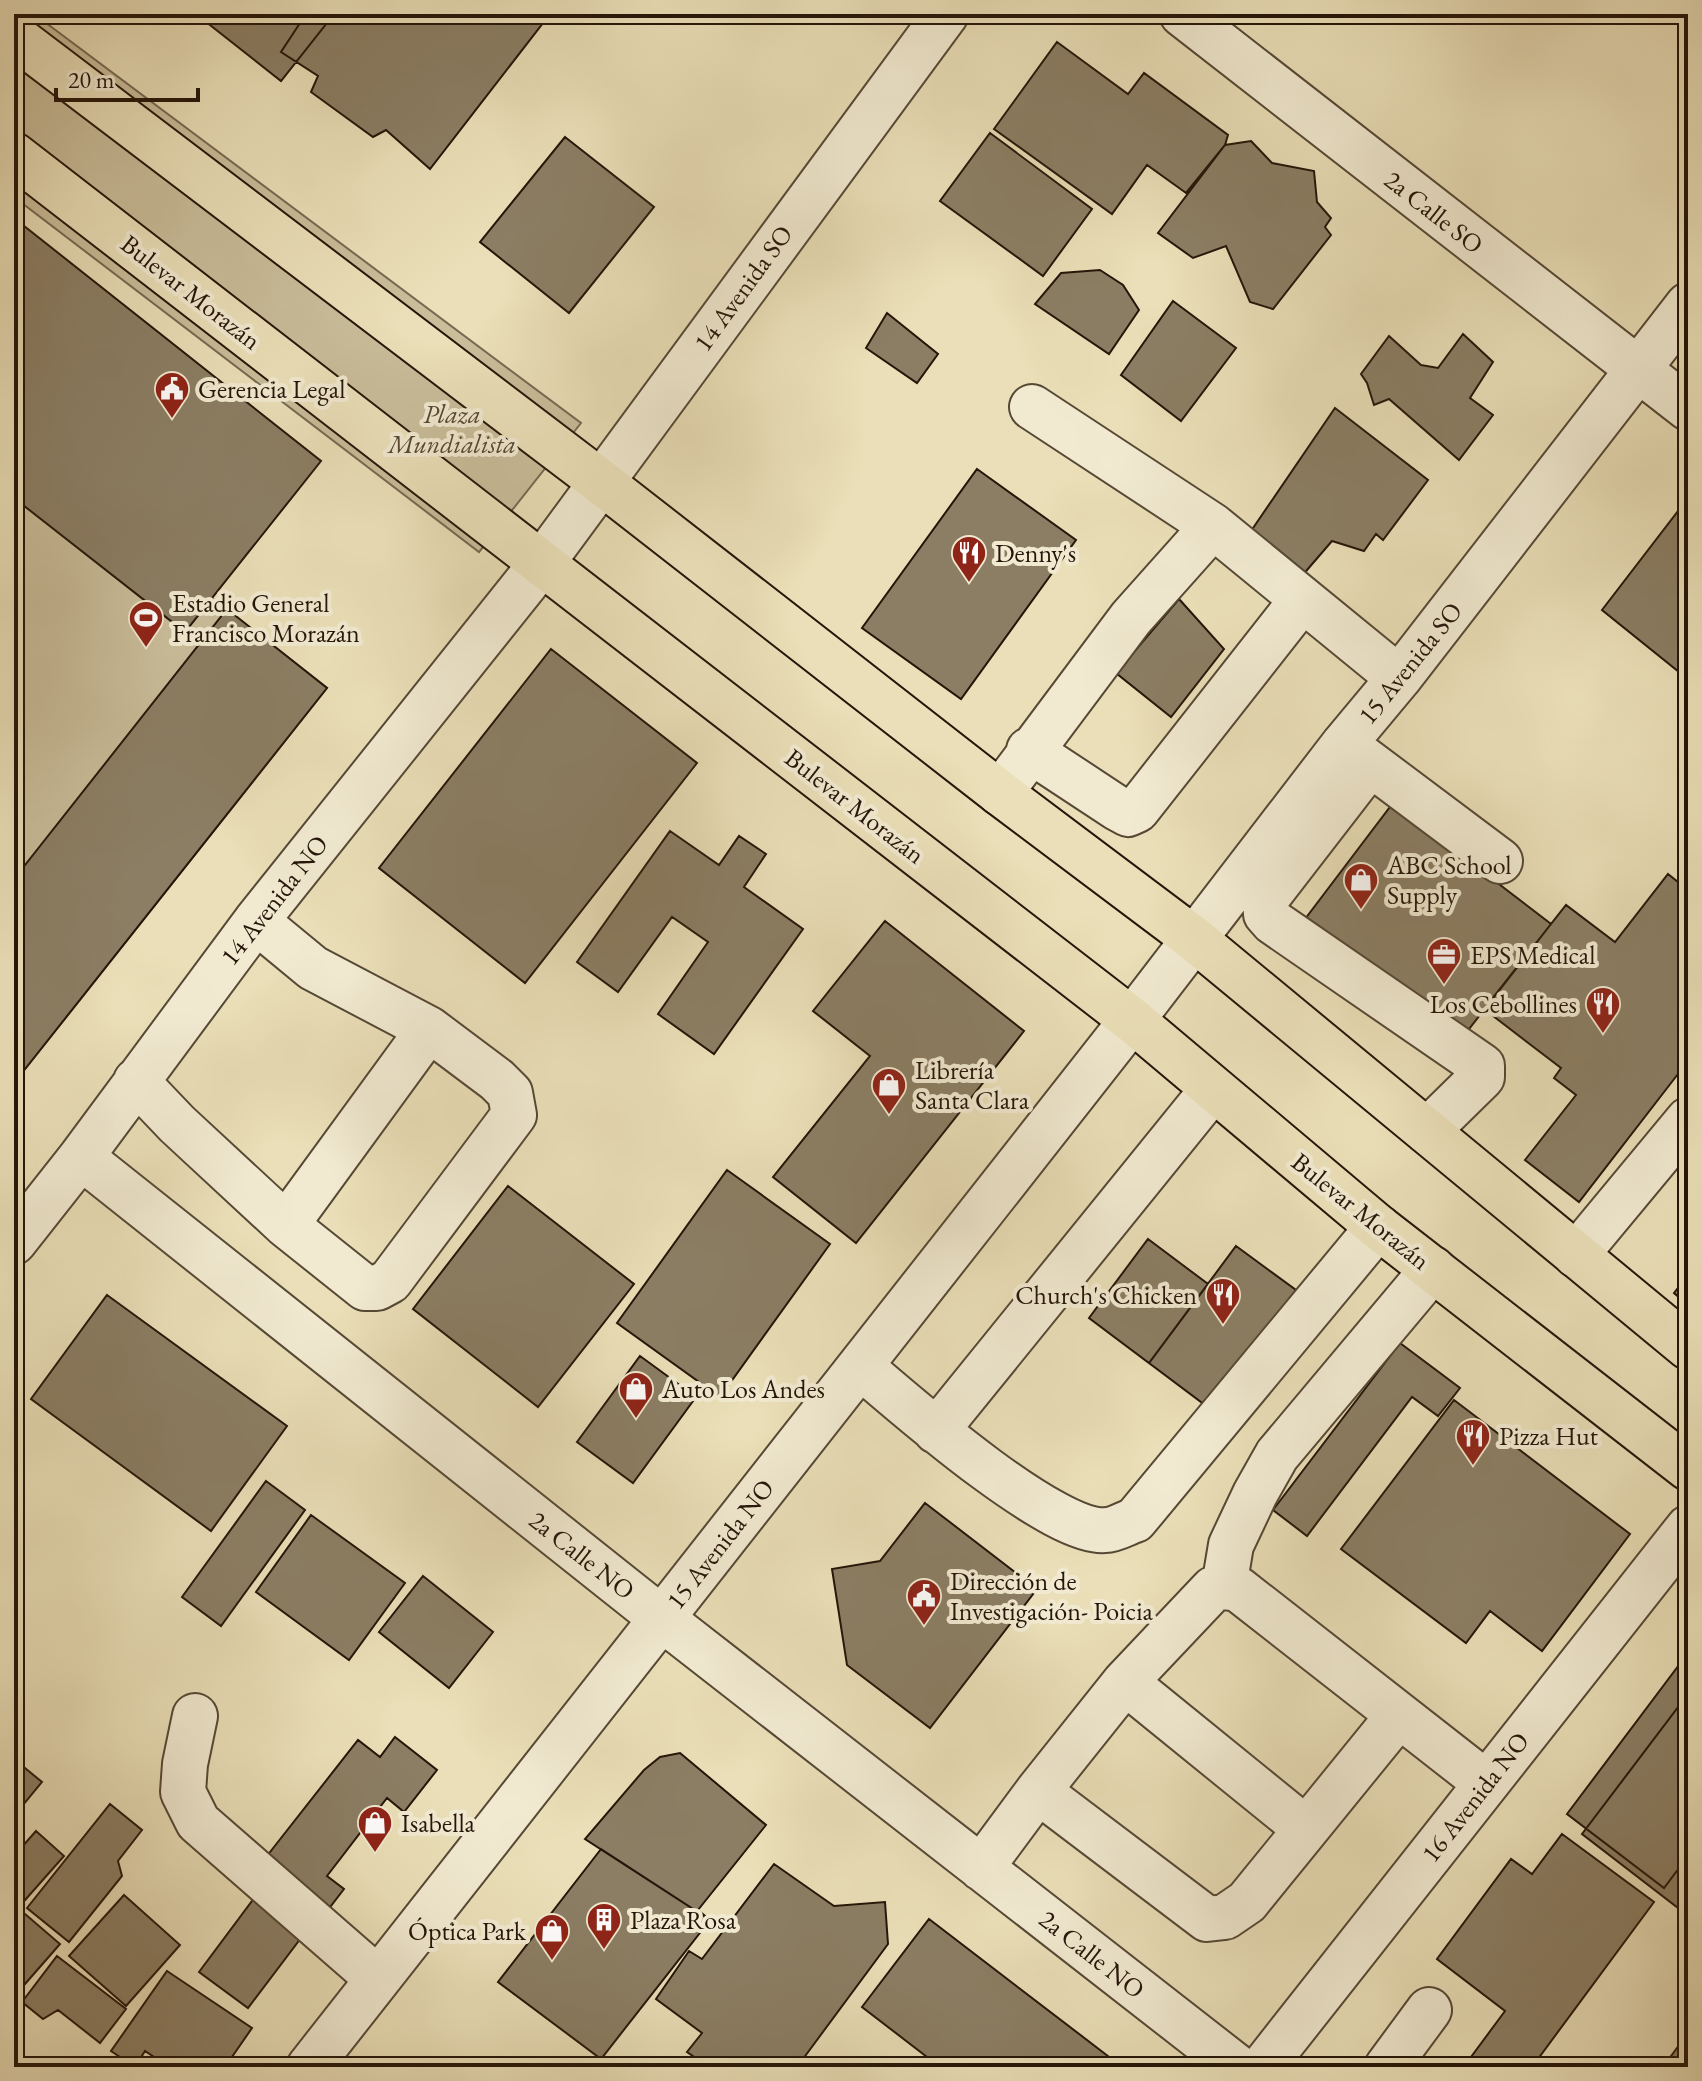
<svg xmlns="http://www.w3.org/2000/svg" width="1702" height="2081" font-family="'EB Garamond',serif">
<style>
.green{fill:#c9bd9a;stroke:#776952;stroke-width:2}
.building{fill:#8b7e64;stroke:#251509;stroke-width:2}
.lines{fill:none;stroke-linecap:round;stroke-linejoin:round}
.minor-casing{stroke:#564835;stroke-width:48}
.major-casing{stroke:#251509;stroke-width:48}
.minor{stroke:#f1ead1;stroke-width:44}
.major{stroke:#eadfb8;stroke-width:44}
.labels{text-anchor:middle;dominant-baseline:central;stroke-width:8;stroke-linejoin:round;paint-order:stroke}
.street-label{font-size:26px;fill:#251509;stroke:#f1ead1}
.poi-label{font-size:26px;fill:#251509;stroke:#f1ead1;text-anchor:start}
.park-label{font-size:26px;font-style:italic;fill:#564734;stroke:#f1ead1}
</style>
<rect width="100%" height="100%" fill="#eadfb8"/>
<filter id="stains"><feTurbulence type="fractalNoise" baseFrequency=".0025" numOctaves="4"/><feColorMatrix values="0 0 0 0 .2 0 0 0 0 .09 0 0 0 0 .02 0 0 0 .5 -.17"/></filter>
<radialGradient id="worn" r=".72"><stop offset=".6" stop-color="#630" stop-opacity="0"/><stop offset="1" stop-color="#630" stop-opacity=".3"/></radialGradient>
<path class="green" d="M14,14H34L581,423L479,552L14,197Z
M14,218L212,598L327,688L14,1083Z"/>
<path class="building" d="M196,14H334L281,81Z
M306,14H550L430,169L386,130L373,137L311,92L318,76L281,52Z
M1057,42L1128,94L1144,73L1228,135L1225,145L1186,193L1147,165L1112,214L994,129Z
M990,133L1092,209L1043,276L940,201Z
M565,137L654,207L569,313L480,242Z
M1251,141L1272,163L1314,171L1317,202L1331,218L1325,227L1331,235L1273,309L1250,302L1226,246L1193,258L1158,233L1225,145Z
M14,218L321,461L185,632L14,498Z
M1100,270L1123,285L1139,310L1109,354L1035,304L1061,273Z
M1173,301L1236,348L1181,421L1121,375Z
M887,313L938,354L917,383L866,348Z
M1463,334L1493,362L1470,398L1493,415L1459,460L1389,399L1374,405L1367,383L1361,374L1389,336L1421,365L1438,368Z
M1335,408L1428,480L1383,540L1376,534L1364,551L1332,541L1301,577L1251,531Z
M977,469L1076,540L961,699L862,628Z
M1688,498V658L1679,672L1602,610Z
M1179,599L1224,649L1171,717L1116,673Z
M227,609L327,688L14,1083V879Z
M551,649L697,763L525,983L379,868Z
M1393,803L1551,924L1455,1047L1299,927Z
M670,831L719,865L739,836L766,854L744,887L803,929L714,1054L658,1014L708,942L672,917L618,992L577,962Z
M1668,874L1688,890V1061L1579,1202L1525,1160L1576,1095L1554,1078L1561,1068L1484,1009L1566,905L1615,942Z
M885,921L1024,1031L856,1243L773,1177L870,1056L813,1011Z
M727,1170L830,1244L720,1397L617,1323Z
M508,1186L634,1284L538,1407L413,1309Z
M1148,1239L1208,1284L1149,1363L1089,1318Z
M1236,1246L1296,1290L1209,1408L1149,1363Z
M1688,1275V1305L1674,1293Z
M107,1295L287,1426L211,1531L31,1399Z
M1400,1343L1460,1388L1438,1416L1412,1397L1307,1536L1273,1510Z
M640,1356L696,1397L633,1483L577,1442Z
M1454,1400L1630,1534L1542,1651L1490,1611L1466,1643L1341,1549Z
M266,1481L305,1510L221,1626L182,1597Z
M925,1503L1037,1589L930,1728L847,1665L832,1569L880,1561Z
M311,1515L405,1583L349,1660L256,1592Z
M423,1576L493,1632L449,1688L379,1632Z
M1688,1653V1856L1664,1888L1567,1814Z
M1688,1694V1903L1682,1911L1582,1834Z
M395,1737L437,1770L404,1812L387,1798L327,1876L344,1889L327,1911L263,1861L358,1740L380,1757Z
M680,1753L766,1825L698,1910L710,1920L585,1839L644,1770L660,1757Z
M14,1759L42,1782L14,1816Z
M110,1804L142,1830L118,1861L122,1876L69,1942L27,1908Z
M36,1831L64,1856L18,1908L60,1944L25,1984L14,1975V1856Z
M1562,1834L1654,1902L1532,2067H1475L1468,2061L1505,2011L1437,1959L1511,1859L1532,1874Z
M601,1849L710,1920L601,2059L498,1982Z
M774,1864L834,1906L885,1902L888,1944L797,2067H709L687,2052L702,2033L656,1999L689,1951L702,1959Z
M124,1895L180,1945L126,2006L69,1956Z
M255,1897L304,1934L248,2008L199,1972Z
M929,1919L1117,2063L1118,2067H940L862,2007Z
M57,1956L126,2009L100,2043L58,2010L43,2019L22,2002Z
M167,1971L252,2028L225,2067H169L145,2051L135,2067L111,2051Z
M1688,2033V2067H1663Z"/>
<g class="lines">
<defs>
<path id="minor" d="M1182,14L1688,408
M1032,407L1213,526
M1348,747L1500,861
M1029,750L1117,808L1128,814L1137,810L1302,600
M1370,764L1265,900L1266,914L1273,922L1482,1066V1077L1427,1131
M1000,793L1131,618L1213,526L1399,678
M256,921L313,968L429,1029L497,1080L510,1093L514,1115L390,1281L377,1288H365L286,1225L429,1029
M136,1081L177,1124L286,1225
M81,1157L661,1618L1237,2067
M14,1242L81,1157L256,921L542,563L946,14
M1576,1255L1688,1120
M860,1366C902,1402 1054,1536 1106,1530C1115,1530 1126,1523 1135,1520L1378,1227
M936,1431L1213,1089
M1224,1587L1231,1545L1255,1494L1277,1455L1433,1269
M1125,1682L1306,1829
M195,1716L185,1764L183,1792L198,1822L378,1979
M1038,1791L1207,1919L1225,1917L1247,1902L1399,1715
M981,1868L1038,1791L1125,1682L1213,1589L1224,1587L1238,1589L1486,1783
M309,2067L1132,1020L1344,744L1399,678L1688,305
M1263,2067L1688,1528
M1387,2067L1429,2010"/>
<path id="major" d="M14,36L601,482L1000,793L1193,938L1688,1347
M14,155L1132,1020L1378,1227L1688,1468"/>
</defs>
<use href="#minor" class="minor-casing"/>
<use href="#major" class="major-casing"/>
<use href="#minor" class="minor"/>
<use href="#major" class="major"/>
</g>
<defs>
<symbol id="civic-pin" viewBox="-11 -11 22 30"><path d="M0 17L-7.5 6A9.5 9.5 0 1 1 7.5 6Z" fill="#8f2418" stroke="#f1ead1"/><path d="M-.6-6.5H3V-4.5H.6V-3L4-1V1h2V6H-6V1h2V-1L-.6-3ZM-1.2 2.5V6h2.4V2.5Z" fill="#fff"/></symbol>
<symbol id="restaurant-pin" viewBox="-11 -11 22 30"><path d="M0 17L-7.5 6A9.5 9.5 0 1 1 7.5 6Z" fill="#8f2418" stroke="#f1ead1"/><path d="M-5-6h1v4h1v-4h1v4h1v-4h1v5L-1.5 .5V6h-2V.5L-5-1ZM5-6V6H3V1.5H1.5Q1.5-4 5-6Z" fill="#fff"/></symbol>
<symbol id="stadium-pin" viewBox="-11 -11 22 30"><path d="M0 17L-7.5 6A9.5 9.5 0 1 1 7.5 6Z" fill="#8f2418" stroke="#f1ead1"/><path d="M0-5a6.5 5 0 1 0 0 10a6.5 5 0 1 0 0-10ZM-3.5-1.8h7v3.6h-7Z" fill="#fff"/></symbol>
<symbol id="shop-pin" viewBox="-11 -11 22 30"><path d="M0 17L-7.5 6A9.5 9.5 0 1 1 7.5 6Z" fill="#8f2418" stroke="#f1ead1"/><path d="M-5-2.5h2.3a2.7 3.5 0 0 1 5.4 0H5L5.5 6h-11ZM-1.5-2.5h3a1.5 2.3 0 0 0-3 0Z" fill="#fff"/></symbol>
<symbol id="office-pin" viewBox="-11 -11 22 30"><path d="M0 17L-7.5 6A9.5 9.5 0 1 1 7.5 6Z" fill="#8f2418" stroke="#f1ead1"/><path d="M-6-3h4V-5.5h4V-3h4V5H-6ZM-1-4.5V-3h2v-1.5ZM-6 0V1H6V0Z" fill="#fff"/></symbol>
<symbol id="building-pin" viewBox="-11 -11 22 30"><path d="M0 17L-7.5 6A9.5 9.5 0 1 1 7.5 6Z" fill="#8f2418" stroke="#f1ead1"/><path d="M-4-6H4V6H1V3H-1V6H-4ZM-2.5-4.3h1.7v1.8h-1.7ZM.8-4.3h1.7v1.8H.8ZM-2.5-1h1.7V.8h-1.7ZM.8-1h1.7V.8H.8Z" fill="#fff"/></symbol>
</defs>
<g fill-rule="evenodd">
<use href="#civic-pin" x="152" y="369" width="40" height="54"/>
<use href="#restaurant-pin" x="949" y="533" width="40" height="54"/>
<use href="#stadium-pin" x="126" y="598" width="40" height="54"/>
<use href="#shop-pin" x="1341" y="860" width="40" height="54"/>
<use href="#office-pin" x="1424" y="935" width="40" height="54"/>
<use href="#restaurant-pin" x="1583" y="984" width="40" height="54"/>
<use href="#shop-pin" x="869" y="1065" width="40" height="54"/>
<use href="#restaurant-pin" x="1203" y="1275" width="40" height="54"/>
<use href="#shop-pin" x="616" y="1369" width="40" height="54"/>
<use href="#restaurant-pin" x="1453" y="1416" width="40" height="54"/>
<use href="#civic-pin" x="904" y="1576" width="40" height="54"/>
<use href="#shop-pin" x="355" y="1803" width="40" height="54"/>
<use href="#building-pin" x="584" y="1900" width="40" height="54"/>
<use href="#shop-pin" x="532" y="1911" width="40" height="54"/>
</g>
<g class="labels">
<g class="street-label">
<text transform="translate(1434 212) rotate(38)">2a Calle SO</text>
<text transform="translate(743 288) rotate(-54)">14 Avenida SO</text>
<text transform="translate(191 292) rotate(38)">Bulevar Morazán</text>
<text transform="translate(1410 663) rotate(-51)">15 Avenida SO</text>
<text transform="translate(855 806) rotate(38)">Bulevar Morazán</text>
<text transform="translate(274 900) rotate(-52)">14 Avenida NO</text>
<text transform="translate(1361 1211) rotate(39)">Bulevar Morazán</text>
<text transform="translate(720 1544) rotate(-52)">15 Avenida NO</text>
<text transform="translate(582 1555) rotate(38)">2a Calle NO</text>
<text transform="translate(1475 1797) rotate(-52)">16 Avenida NO</text>
<text transform="translate(1092 1954) rotate(38)">2a Calle NO</text>
</g>
<g class="poi-label">
<text x="198" y="389">Gerencia Legal</text>
<text x="995" y="553">Denny's</text>
<text x="172" y="603">Estadio General<tspan x="172" dy="30">Francisco Morazán</tspan></text>
<text x="1387" y="865">ABC School<tspan x="1387" dy="30">Supply</tspan></text>
<text x="1470" y="955">EPS Medical</text>
<text x="1577" y="1004" text-anchor="end">Los Cebollines</text>
<text x="915" y="1070">Librería<tspan x="915" dy="30">Santa Clara</tspan></text>
<text x="1197" y="1295" text-anchor="end">Church's Chicken</text>
<text x="662" y="1389">Auto Los Andes</text>
<text x="1499" y="1436">Pizza Hut</text>
<text x="950" y="1581">Dirección de<tspan x="950" dy="30">Investigación- Poicia</tspan></text>
<text x="401" y="1823">Isabella</text>
<text x="630" y="1920">Plaza Rosa</text>
<text x="526" y="1931" text-anchor="end">Óptica Park</text>
</g>
<g class="park-label">
<text x="452" y="414">Plaza<tspan x="452" dy="30">Mundialista</tspan></text>
</g>
</g>
<rect width="1702" height="2081" fill="none" stroke="#eadfb8" stroke-width="48"/>
<rect x="16" y="16" width="1670" height="2049" fill="none" stroke="#251509" stroke-width="4"/>
<rect x="24" y="24" width="1654" height="2033" fill="none" stroke="#251509" stroke-width="2"/>
<path d="M56 88v12h142v-12" fill="none" stroke="#251509" stroke-width="4"/>
<text x="68" y="88" font-size="24" fill="#251509" stroke="#f1ead1" stroke-width="6" paint-order="stroke">20 m</text>
<rect width="100%" height="100%" filter="url(#stains)"/>
<rect width="100%" height="100%" fill="url(#worn)"/>
</svg>
